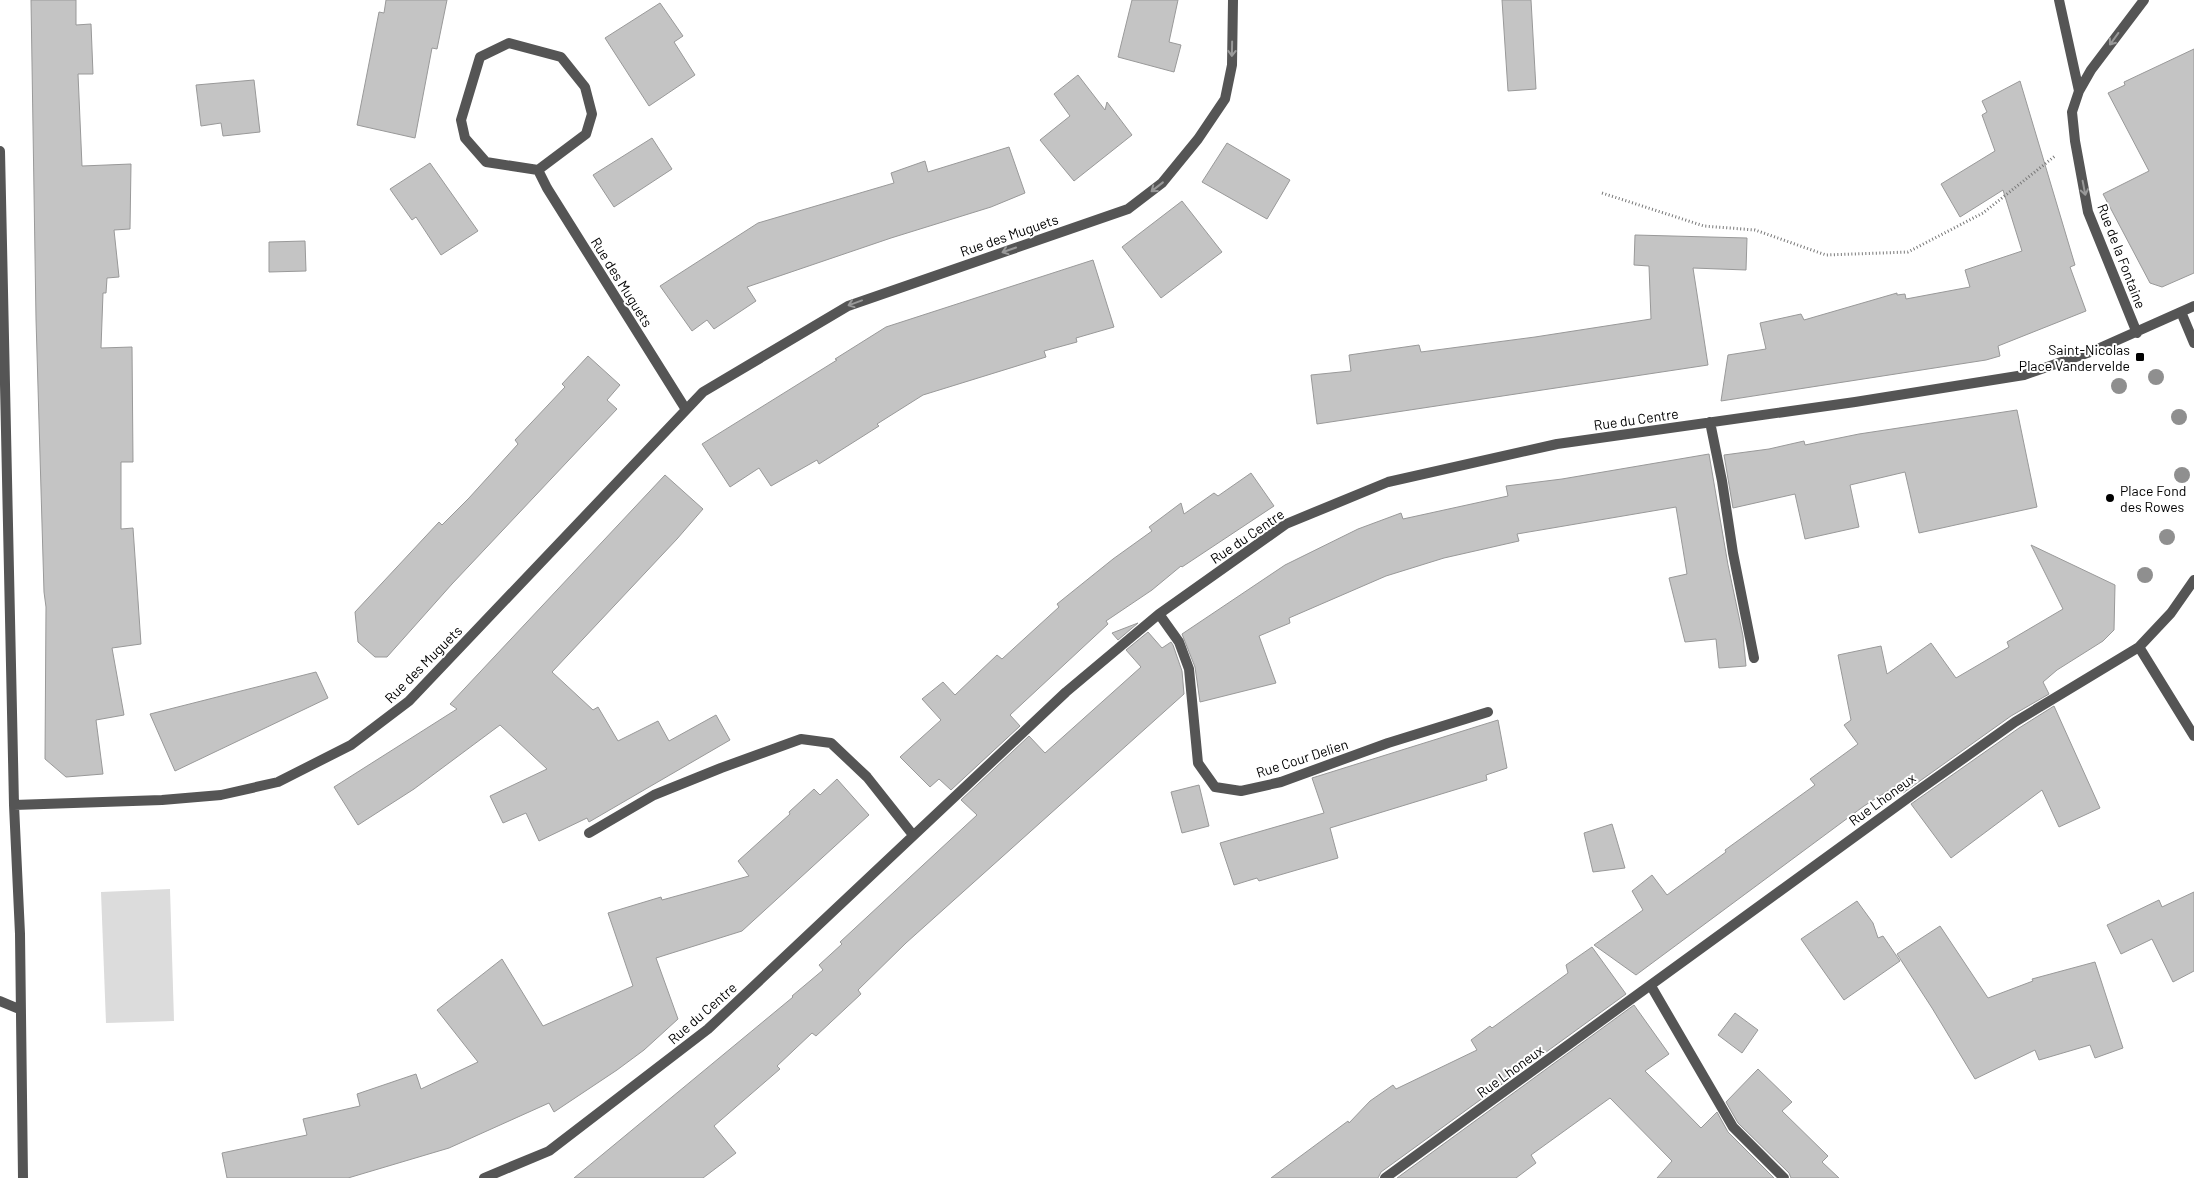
<svg xmlns="http://www.w3.org/2000/svg" width="2194" height="1178" font-family="Barlow,sans-serif">
<style>
.green{fill:#dcdcdc}
.building{fill:#c4c4c4;stroke:#999}
.lines{fill:none;stroke-linecap:round;stroke-linejoin:round}
.path{stroke:#777;stroke-width:3;stroke-dasharray:1 2.5;stroke-linecap:butt}
.street{stroke:#555;stroke-width:10}
.tree{fill:#8f8f8f}
.oneway{stroke:#999}
.poi-dot{fill:#000;stroke:#fff;stroke-width:2}
.labels{text-anchor:middle;dominant-baseline:central;stroke-width:4;stroke-linejoin:round;paint-order:stroke}
.street-label{font-size:14px;fill:#000;stroke:#fff}
.poi-label{font-size:14px;fill:#000;stroke:#fff;text-anchor:end}
</style>
<rect width="100%" height="100%" fill="#fff"/>
<path class="green" d="M170,889L174,1021L106,1023L101,892Z"/>
<path class="building" d="M31,0H76V25L91,24L93,74H78L82,166L131,164L130,229L114,230L119,277L107,278L106,293H103L101,348L132,347L133,462H121V529L133,528L141,644L112,648L124,715L96,720L103,774L66,777L45,759L46,607L44,592L36,319Z
M386,0H447L437,49L432,48L415,138L357,125L379,12L384,13Z
M1132,0H1178L1169,42L1181,45L1174,72L1118,57Z
M1502,0H1531L1536,89L1508,91Z
M660,3L683,36L674,42L695,75L649,106L605,38Z
M2194,49V273L2162,287L2150,283L2103,194L2149,171L2108,93L2125,85L2124,82Z
M1078,75L1105,110L1107,102L1132,135L1074,181L1040,140L1070,116L1054,94Z
M254,80L260,132L223,136L221,123L201,126L196,85Z
M2020,81L2075,265L2070,267L2086,311L1998,346L2000,356L1986,360L1721,401L1728,355L1766,349L1760,323L1801,314L1804,320L1897,293V295L1905,294L1906,299L1970,287L1965,270L2022,251L2003,190L1960,217L1941,184L1995,151L1982,115L1987,112L1982,101Z
M652,138L672,169L614,207L593,175Z
M1227,143L1290,180L1267,219L1202,182Z
M1009,147L1025,193L991,207L891,238L747,287L756,301L714,329L707,320L692,331L660,286L758,223L894,183L891,173L925,161L928,172Z
M430,163L478,231L441,255L416,217L412,220L390,189Z
M1182,201L1222,252L1161,298L1122,247Z
M1635,235L1747,238L1746,270L1693,268L1708,365L1317,424L1311,375L1351,371L1349,355L1419,345L1421,352L1535,337L1651,319L1649,266L1634,265Z
M305,241L306,271L269,272V242Z
M1093,260L1114,327L1076,338L1077,342L1044,351L1046,357L923,395L877,424L879,426L819,464L817,460L771,486L759,468L730,487L702,444L837,360L835,359L886,327Z
M588,356L620,385L607,400L617,409L452,584L387,657H375L358,642L355,612L439,522L442,525L469,498L518,444L515,440L565,387L562,384Z
M2017,410L2037,507L1919,533L1905,472L1850,485L1859,527L1805,539L1795,494L1733,508L1724,455L1769,449L1804,441L1805,445L1859,434Z
M1709,454L1728,565L1743,636L1746,666L1719,668L1716,639L1685,642L1669,578L1687,574L1676,507L1517,534L1519,541L1444,558L1386,576L1289,618L1290,623L1259,636L1276,683L1200,702L1195,667L1182,634L1285,565L1358,529L1401,513L1403,519L1508,496L1506,486L1562,479Z
M1251,473L1274,506L1182,567L1181,566L1152,590L1106,621L1108,624L1010,715L1020,726L951,790L939,779L930,787L900,757L941,720L922,699L943,682L955,695L997,655L1002,659L1059,607L1057,604L1113,559L1152,531L1149,527L1181,503L1184,514L1214,493L1218,496Z
M665,475L703,509L677,539L552,672L593,710L598,707L618,741L658,721L669,741L716,715L730,740L589,822L587,818L539,841L526,813L503,823L490,796L547,769L500,725L414,789L358,825L334,787L457,709L450,704Z
M2031,545L2115,585L2114,630L2103,641L2057,670L2043,682L2049,694L2011,716L1903,793L1897,785L1864,806L1636,975L1594,945L1643,910L1632,891L1652,875L1667,895L1726,852L1725,850L1815,785L1810,779L1858,744L1844,725L1851,720L1838,655L1881,646L1887,674L1931,643L1956,678L2009,647L2007,642L2063,609Z
M1138,623L1118,640L1112,633Z
M1148,632L1162,648L1171,642L1173,645L1182,671L1184,694L906,943L858,990L861,994L816,1036L812,1033L777,1066L780,1069L714,1126L736,1153L703,1178H574L793,997L792,996L823,970L819,965L842,944L840,942L977,815L961,800L1029,736L1045,753L1141,667L1126,650Z
M316,672L328,698L175,771L150,714Z
M2054,706L2100,808L2059,827L2042,790L1951,858L1911,804L2019,728Z
M1498,720L1507,768L1486,775L1487,780L1330,828L1338,858L1259,881L1257,878L1234,885L1220,843L1324,813L1312,778Z
M837,779L869,815L742,931L656,958L678,1019L644,1050L617,1070L554,1112L549,1103L449,1148L348,1178H227L222,1153L307,1135L303,1119L360,1106L357,1094L416,1074L421,1089L478,1062L437,1010L502,959L543,1026L633,986L608,913L661,897L662,900L749,876L738,861L790,814L789,812L814,789L820,795Z
M1199,785L1209,826L1182,833L1171,792Z
M1612,824L1625,868L1593,872L1584,833Z
M2194,892V971L2173,982L2152,939L2121,954L2107,925L2159,900L2162,907Z
M1857,901L1873,923L1878,938L1883,936L1900,961L1844,1000L1801,939Z
M1940,926L1988,998L2033,981L2032,979L2095,962L2123,1048L2095,1058L2090,1045L2039,1060L2035,1050L1975,1079L1932,1008L1897,954Z
M1592,947L1626,994L1381,1172L1378,1178H1271L1348,1121L1349,1123L1370,1101L1393,1085L1396,1089L1477,1050L1471,1040L1490,1026L1492,1028L1568,973L1566,965Z
M1634,1005L1669,1054L1645,1071L1701,1128L1717,1112L1728,1132L1774,1178H1657L1672,1161L1610,1098L1531,1155L1536,1163L1516,1178H1397Z
M1735,1013L1758,1030L1742,1053L1718,1035Z
M1758,1069L1792,1102L1782,1111L1828,1156L1822,1162L1839,1178H1791L1789,1173L1738,1123L1726,1102Z"/>
<g class="lines">
<path class="path" d="M1602,193L1704,226L1755,230L1826,255L1908,252L1983,213L2055,156"/>
<path class="street" d="M2059,0L2079,91
M0,151L14,805L20,934L23,1178
M538,170L586,134L592,114L585,87L561,57L509,43L480,57L461,120L465,138L486,162L538,170L547,188L685,408
M2181,312L2194,343
M2137,333L2088,212L2075,141L2072,112L2079,91L2091,70L2144,0
M1710,422L1722,481L1733,553L1754,658
M1159,614L1179,642L1189,669L1198,763L1215,787L1241,791L1281,782L1388,743L1488,712
M2139,647L2194,736
M14,805L162,800L221,795L278,782L351,745L409,701L703,392L848,306L1128,209L1162,183L1198,139L1225,99L1232,65L1233,0
M589,833L654,795L721,768L801,739L831,743L867,777L913,835
M1651,986L1733,1127L1784,1178
M0,1001L19,1009
M484,1178L549,1151L708,1029L1066,692L1159,614L1286,524L1388,482L1557,444L1855,402L2024,375L2093,351L2194,306
M1385,1178L1919,790L2015,722L2139,647L2171,613L2194,580"/>
</g>
<g class="tree">
<circle cx="2156" cy="377" r="8"/>
<circle cx="2119" cy="386" r="8"/>
<circle cx="2179" cy="417" r="8"/>
<circle cx="2182" cy="475" r="8"/>
<circle cx="2167" cy="537" r="8"/>
<circle cx="2145" cy="575" r="8"/>
</g>
<defs><path id="oneway-shaft" d="M-6 0H5M1.5-3L5.5 0L1.5 3" fill="none" stroke-width="1.6" stroke-linecap="round" stroke-linejoin="round" transform="scale(1.25)"/></defs>
<g class="oneway">
<use href="#oneway-shaft" transform="translate(2114 39) rotate(126)"/>
<use href="#oneway-shaft" transform="translate(1232 49) rotate(91)"/>
<use href="#oneway-shaft" transform="translate(1157 187) rotate(142)"/>
<use href="#oneway-shaft" transform="translate(2084 188) rotate(79)"/>
<use href="#oneway-shaft" transform="translate(1009 250) rotate(161)"/>
<use href="#oneway-shaft" transform="translate(855 303) rotate(160)"/>
</g>
<g class="poi-dot">
<rect x="2135" y="352" width="10" height="10" rx="2.5"/>
<circle cx="2110" cy="498" r="5"/>
</g>
<g class="labels">
<g class="street-label">
<text transform="translate(1009 235) rotate(-19)">Rue des Muguets</text>
<text transform="translate(2122 256) rotate(69)">Rue de la Fontaine</text>
<text transform="translate(622 282) rotate(58)">Rue des Muguets</text>
<text transform="translate(1636 419) rotate(-8)">Rue du Centre</text>
<text transform="translate(1247 536) rotate(-34)">Rue du Centre</text>
<text transform="translate(423 664) rotate(-45)">Rue des Muguets</text>
<text transform="translate(1302 758) rotate(-18)">Rue Cour Delien</text>
<text transform="translate(1882 799) rotate(-36)">Rue Lhoneux</text>
<text transform="translate(702 1013) rotate(-41)">Rue du Centre</text>
<text transform="translate(1510 1071) rotate(-36)">Rue Lhoneux</text>
</g>
<g class="poi-label">
<text x="2130" y="349">Saint-Nicolas<tspan x="2130" dy="16">Place Vandervelde</tspan></text>
<text x="2120" y="490" text-anchor="start">Place Fond<tspan x="2120" dy="16">des Rowes</tspan></text>
</g>
</g>
</svg>
